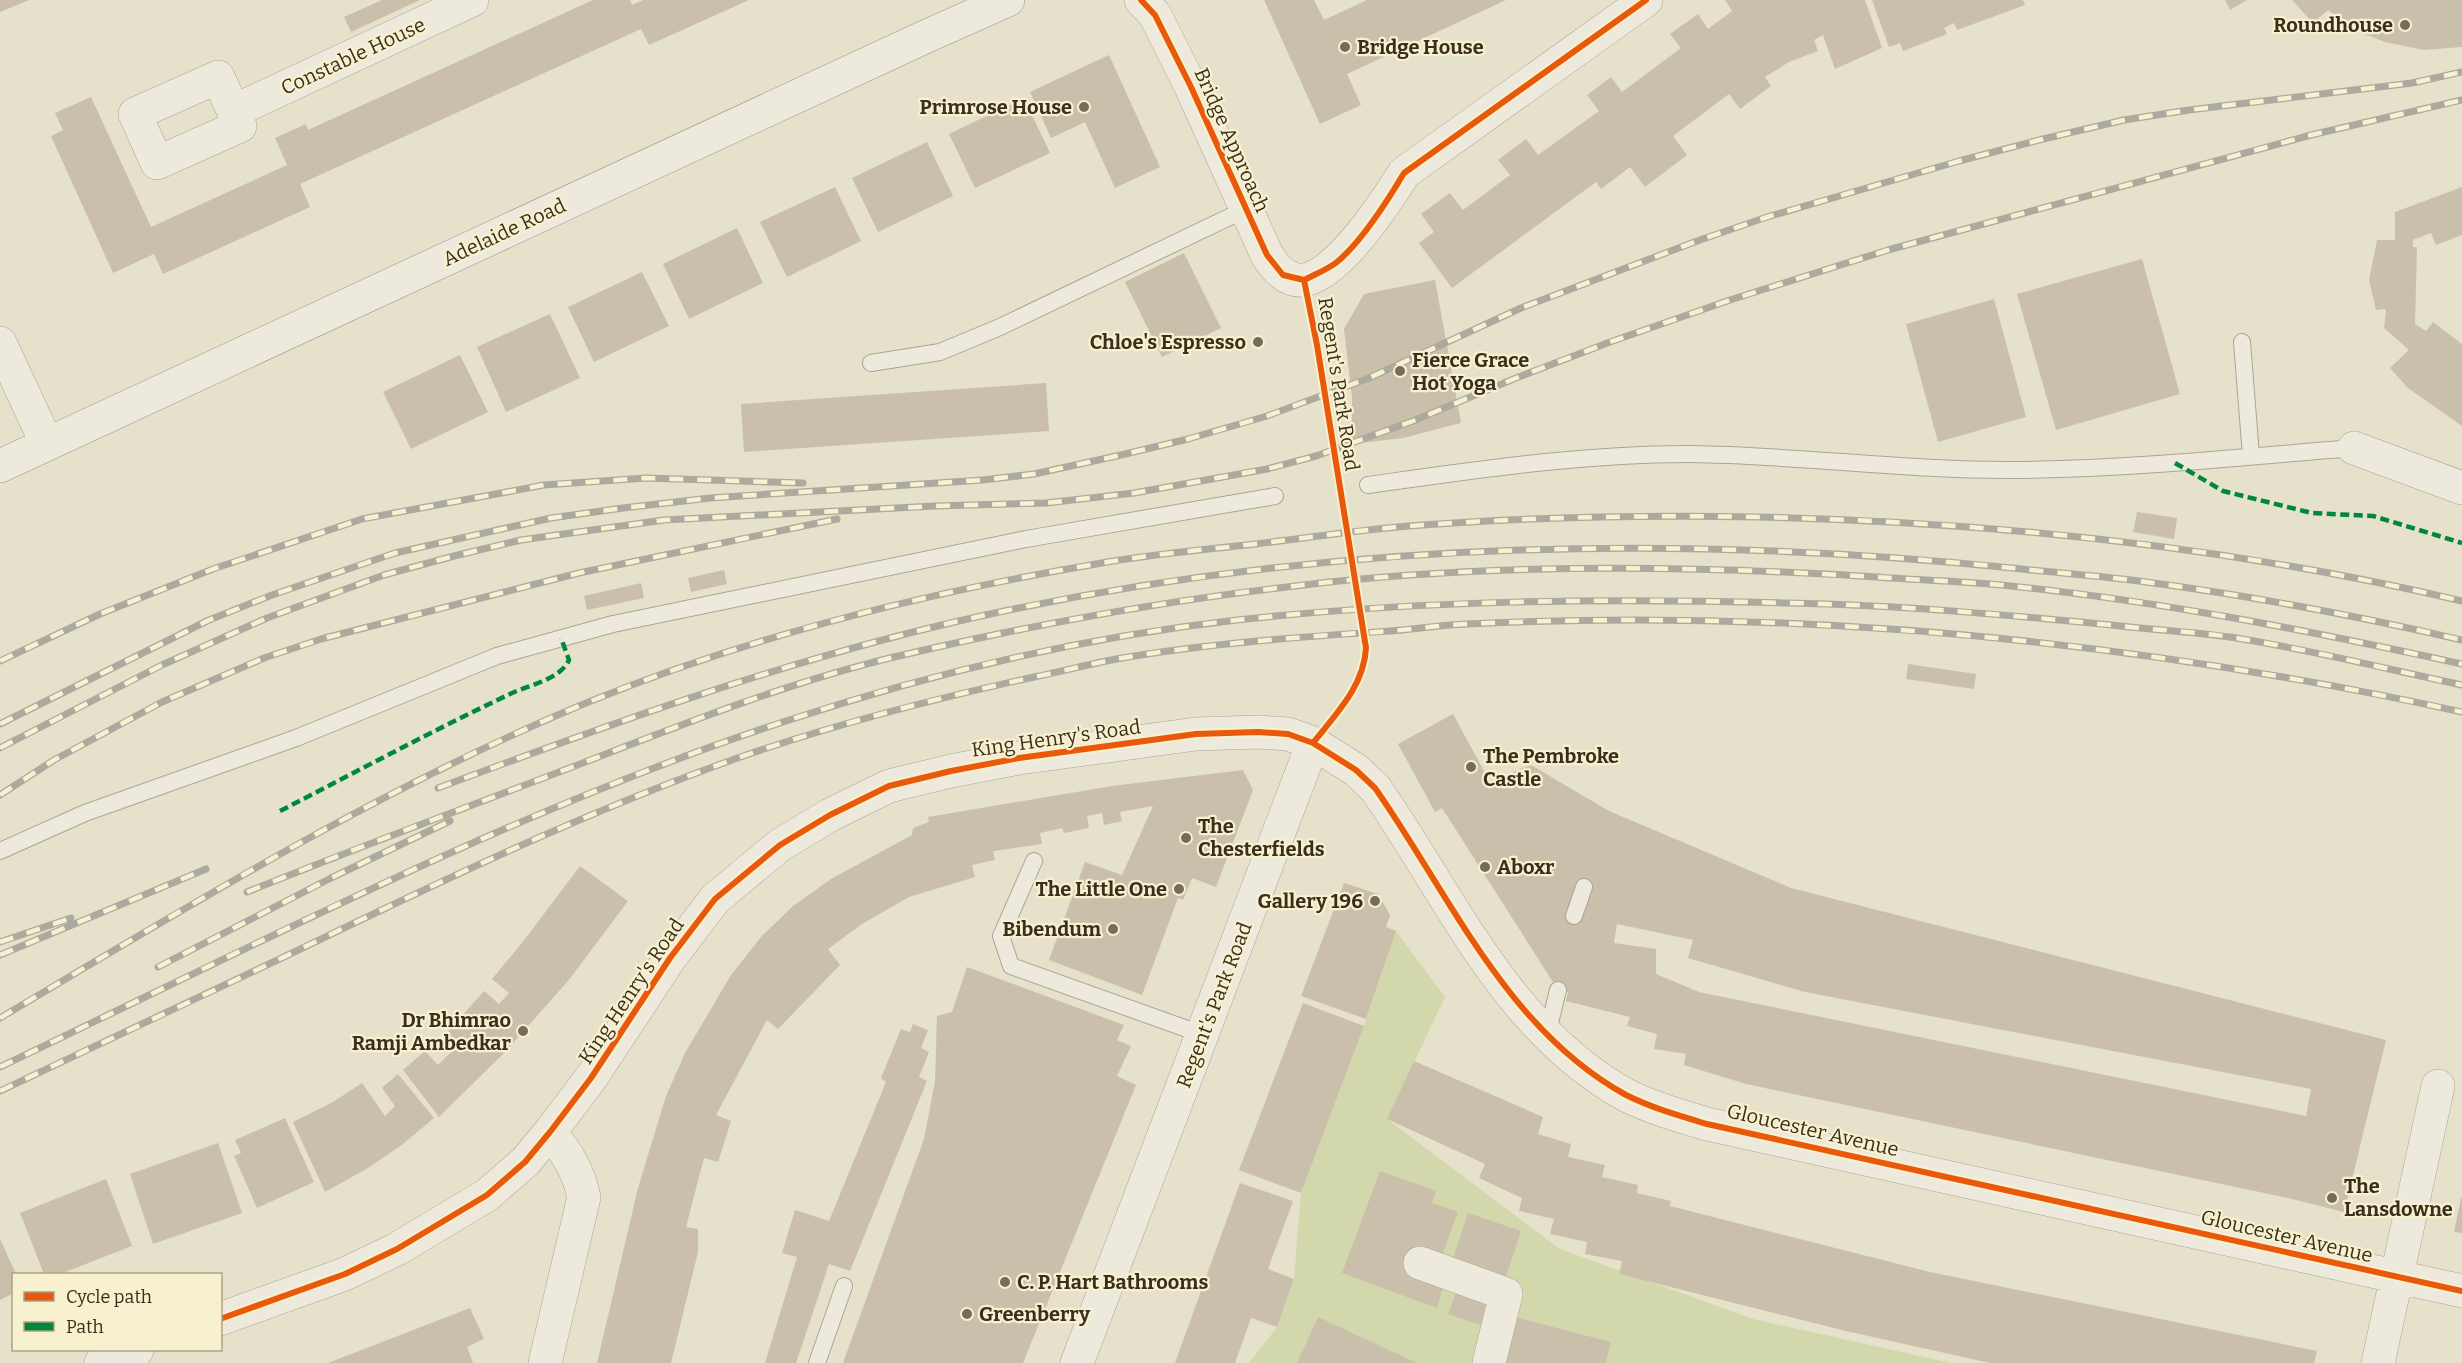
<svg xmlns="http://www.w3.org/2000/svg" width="2462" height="1363" font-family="Bitter,serif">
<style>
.green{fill:#d2d8ab}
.building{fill:#cabfab;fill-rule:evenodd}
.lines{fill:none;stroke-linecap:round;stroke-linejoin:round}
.service-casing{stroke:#aba494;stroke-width:18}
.minor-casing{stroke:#aba494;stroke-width:34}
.secondary-casing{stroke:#9a9484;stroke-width:34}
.service{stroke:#edeadd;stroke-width:16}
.minor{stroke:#edeadd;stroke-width:33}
.secondary{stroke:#edeadd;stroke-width:33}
.rail-casing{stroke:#aca99e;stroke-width:7}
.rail{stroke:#f8f1cf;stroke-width:4.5;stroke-dasharray:14;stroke-linecap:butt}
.quiet{stroke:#00873e;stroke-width:4.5;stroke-dasharray:9 4.5;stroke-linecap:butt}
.cycleway-casing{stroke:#f8f1cf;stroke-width:10}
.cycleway{stroke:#e8590c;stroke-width:6}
.poi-dot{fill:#766d59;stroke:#f8f1cf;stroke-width:2}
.labels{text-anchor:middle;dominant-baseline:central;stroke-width:4.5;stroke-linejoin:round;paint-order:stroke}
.poi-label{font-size:20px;font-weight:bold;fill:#3a2e1c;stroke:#f8f1cf;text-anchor:start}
.street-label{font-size:20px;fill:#3a2e1c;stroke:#f8f1cf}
</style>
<rect width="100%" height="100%" fill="#e6e1ca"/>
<path class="green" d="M1396,931L1445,997L1387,1119L1560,1249L1753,1319L1951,1363H1606L1611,1342L1515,1317L1503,1363H1417L1318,1318L1297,1363H1249L1277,1327L1294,1279L1301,1193L1364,1026Z"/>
<path class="building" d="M0,0H29L0,12Z
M382,0H420L351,32L344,17Z
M593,0H630L632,5L643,0H749L649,45L641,29L300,184L310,207L163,274L154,254L113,273L51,136L63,130L55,113L91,97L151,227L287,165L275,138L306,124L308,130Z
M1264,0H1314L1324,20L1367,0H1506L1347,74L1361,105L1320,124Z
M1725,0H1865L1882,48L1835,69L1823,35L1814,40L1818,51L1789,62L1765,77L1771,86L1740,109L1729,94L1673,136L1687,155L1645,187L1630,167L1601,189L1596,182L1452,288L1419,243L1434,232L1421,214L1450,193L1463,210L1510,175L1498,160L1526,139L1538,155L1599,111L1587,95L1611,77L1622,92L1681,48L1670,34L1698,14L1708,29L1732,11Z
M1872,0H2023L2025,5L1957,30L1954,23L1944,28L1947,34L1903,51L1900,43L1889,47Z
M2225,0H2247L2230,10Z
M2292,0H2462V47L2424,50L2385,42L2362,33L2328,10L2313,23Z
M1109,55L1160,167L1115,188L1085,122L1051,138L1030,92Z
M1024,98L1050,153L975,188L949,134Z
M927,142L953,196L878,232L852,178Z
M835,187L861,241L787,277L760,222Z
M2462,187V235L2436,245L2431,233L2413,240V247H2417L2415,324L2426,331L2433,322L2462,344V426L2408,388L2390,368L2409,350L2384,328L2386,309L2376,310L2369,280L2377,240H2395V212Z
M737,228L763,283L689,319L663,264Z
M1184,253L1221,328L1162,357L1125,282Z
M2142,259L2180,394L2056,430L2017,294Z
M642,272L669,326L594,362L568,307Z
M1435,280L1461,423L1403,438L1352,444V397L1344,329L1364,294Z
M1994,299L2026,417L1938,442L1906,324Z
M550,314L580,378L506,412L477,347Z
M460,355L488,412L411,449L383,392Z
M1046,383L1049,431L744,452L741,404Z
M2137,512L2177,518L2174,539L2133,532Z
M724,570L727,584L691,592L688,578Z
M641,583L644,598L587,610L584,596Z
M1908,664L1976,674L1974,689L1906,679Z
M1453,714L1490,782L1531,765L1609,811L1791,888L2386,1040L2344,1212L2288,1198L1746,1084L1684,1065L1686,1054L1654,1049L1657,1034L1627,1026L1630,1017L1566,1001L1568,992L1558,990L1442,808L1435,812L1398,744ZM1617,924L1693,940L1688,958L1805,992L2311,1089L2306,1116L1699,992L1656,974V949L1614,943Z
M1243,770L1253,790L1216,887L1192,878L1183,900L1178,898L1142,995L1049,960L1085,862L1122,875L1153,806L1120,812L1122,821L1104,825L1102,813L1087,816L1089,828L1064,833L1062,828L1040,833L1042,844L993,851L995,860L972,865L975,877L909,897L862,924L828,949L840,965L778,1029L767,1020L716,1115L731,1121L718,1162L704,1158L686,1227L698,1229V1252L671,1363H597L638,1188L666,1096L685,1053L731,975L761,937L793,906L831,879L912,835L913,828L929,822L928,817L1112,786Z
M580,866L628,901L568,981L505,1052L439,1117L403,1070L425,1051L438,1065L457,1046L445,1035L484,991L499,1004L509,993L492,979L522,943Z
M1344,883L1378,894L1390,915L1386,927L1396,931L1366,1019L1301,996Z
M967,967L1124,1025L1117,1040L1131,1046L1117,1076L1136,1085L1023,1363H843L924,1139L935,1081L937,1016L952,1012Z
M1303,1003L1364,1026L1301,1193L1239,1170Z
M913,1024L928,1030L921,1048L929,1052L919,1077L927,1081L850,1271L829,1264L796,1363H765L797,1257L782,1253L795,1210L829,1221L886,1082L881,1078L901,1029L910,1032Z
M1414,1061L1543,1117L1538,1134L1571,1144L1568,1157L1605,1165L1602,1177L1638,1185L1637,1193L1671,1201L1670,1206L1930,1272L2317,1351L2314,1363H1990L1846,1331L1619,1274L1622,1261L1585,1254L1587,1242L1550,1234L1554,1219L1519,1211L1522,1198L1479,1178L1485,1164L1387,1119Z
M398,1074L434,1118L403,1144L368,1168L325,1192L293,1122L333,1102L362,1083L385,1116L395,1106L382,1088Z
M285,1118L314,1182L257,1208L234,1156L241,1153L235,1140Z
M218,1143L242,1213L153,1244L130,1174Z
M1380,1171L1436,1191L1432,1203L1458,1212L1442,1255L1416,1245L1406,1274L1443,1288L1437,1308L1342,1273Z
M106,1179L132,1246L60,1274H44L20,1213Z
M1240,1183L1293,1201L1268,1269L1294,1279L1277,1327L1251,1318L1235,1363H1175Z
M2461,1198H2462V1233L2454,1232Z
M1468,1213L1521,1231L1504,1283L1451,1265Z
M0,1239L16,1274H14V1293L0,1300Z
M1459,1284L1493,1296L1483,1326L1448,1314Z
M470,1308L484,1339L467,1347L473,1363H328Z
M1318,1317L1348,1331L1417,1363H1297Z
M1515,1317L1611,1342L1606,1363H1503Z"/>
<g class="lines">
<defs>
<path id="service" d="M2242,342L2251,456
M871,363L940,352L1000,327L1246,209
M1368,485C1475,470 1581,454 1689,454C1798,455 1908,471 2017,470C2129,469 2242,457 2354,448
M0,851L85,813L296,738L497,656L613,624L1026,539L1275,496
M1034,861L1001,936L1011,966L1204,1035
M1574,916L1584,887
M1547,1035L1558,990
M817,1363L844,1286"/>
<path id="minor" d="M1141,0L1155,15L1191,87L1267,255C1275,268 1287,282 1304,280C1339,274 1386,202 1404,173L1646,0
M218,77L240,126L157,163L135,114Z
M234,111L472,0
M0,343L47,444
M2354,448L2462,488
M1420,1263L1506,1294L1489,1363
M220,1319L345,1274L397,1249L487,1195L525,1162L550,1132L591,1078L670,958L715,899L780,845L830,815L889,786L951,771L1019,758L1196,734L1258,732L1288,734L1313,743L1356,770L1375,788C1450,895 1506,1029 1626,1095C1652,1108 1680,1116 1707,1124L2462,1291
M101,1363L137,1350
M545,1363L584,1197C578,1170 567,1153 550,1132
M1077,1363L1313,743
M2378,1363L2438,1086"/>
<path id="secondary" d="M0,466L927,36L1008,0"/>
</defs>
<use href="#service" class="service-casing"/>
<use href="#minor" class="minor-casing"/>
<use href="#secondary" class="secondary-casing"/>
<use href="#service" class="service"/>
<use href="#minor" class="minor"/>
<use href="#secondary" class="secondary"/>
<defs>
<path id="rail" d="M0,661L100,614L213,569L362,519L544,485L646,478L803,483
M0,724L209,620L272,595L395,553L551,518L623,508L710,498L983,480L1034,474L1121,455L1188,439L1267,416L1369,378L1521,308L1697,241L1767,217L1959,161L2043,139L2124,120L2189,110L2412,83L2462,72
M0,748L162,665L267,618L384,575L454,556L521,540L664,520L935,506L1046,503L1134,493L1267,469L1316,456L1413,421L1516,378L1610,342L1730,300L1888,250L2311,135L2462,100
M438,788C615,722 795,657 981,616C1319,542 1669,533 2012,568C2057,573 2102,576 2146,582C2252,596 2358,616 2462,640
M0,795L54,760L162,702L264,658L321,639L579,573L837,519
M247,892C353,849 460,810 567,769C673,728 780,685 890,658C1021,627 1161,601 1295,586C1484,563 1685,565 1876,577C1917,580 1960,581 2001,585C2156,600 2310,631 2462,664
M0,942L71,918
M0,955L206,869
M158,967L331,878L450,821
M0,1018C192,904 384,786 591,701C754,635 929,592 1102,563C1152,554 1204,550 1255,544C1307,538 1358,530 1409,526C1525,517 1642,515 1758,517C1994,522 2232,547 2462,601
M0,1067C258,944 514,810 786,721C932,673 1084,637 1237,620C1420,600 1604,598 1788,603C1899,605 2010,615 2121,626C2163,631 2207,632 2248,640C2320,652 2391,670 2462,685
M0,1091C97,1045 194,1000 290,954C441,881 591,809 749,754C843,722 938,698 1034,677C1064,671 1093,663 1122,658C1211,643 1301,637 1390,631C1416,629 1441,625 1467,624C1801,608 2136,641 2462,712"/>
</defs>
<use href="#rail" class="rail-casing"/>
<use href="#rail" class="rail"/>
<path class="quiet" d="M2175,463L2223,491L2312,513L2373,516L2462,543
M280,811C356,772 432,731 510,694C528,685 560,680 569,660L561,638"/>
<defs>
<path id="cycleway" d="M1141,0L1155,15L1191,87L1267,255L1283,275L1304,280
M1304,280L1317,345L1366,648C1364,686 1336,714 1313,743
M1304,280C1315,274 1327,270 1337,262C1361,242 1388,200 1404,173L1646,0
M220,1319L345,1274L397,1249L487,1195L525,1162L550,1132L591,1078L670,958L715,899L780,845L830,815L889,786L951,771L1019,758L1196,734L1258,732L1288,734L1313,743L1356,770L1375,788C1450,895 1506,1029 1626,1095C1652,1108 1680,1116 1707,1124L2462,1291"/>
</defs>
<use href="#cycleway" class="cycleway-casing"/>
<use href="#cycleway" class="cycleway"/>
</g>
<g class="poi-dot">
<circle cx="2405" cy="25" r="6"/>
<circle cx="1345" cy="47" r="6"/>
<circle cx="1084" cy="107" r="6"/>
<circle cx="1258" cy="342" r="6"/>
<circle cx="1400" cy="371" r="6"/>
<circle cx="1471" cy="767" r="6"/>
<circle cx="1186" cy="838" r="6"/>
<circle cx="1485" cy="867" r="6"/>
<circle cx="1179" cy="889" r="6"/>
<circle cx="1375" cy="901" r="6"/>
<circle cx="1113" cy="929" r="6"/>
<circle cx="523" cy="1031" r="6"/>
<circle cx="2332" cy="1198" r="6"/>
<circle cx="1005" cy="1282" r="6"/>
<circle cx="967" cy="1314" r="6"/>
</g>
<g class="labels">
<g class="poi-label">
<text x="2393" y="25" text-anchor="end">Roundhouse</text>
<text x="1357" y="47">Bridge House</text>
<text x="1072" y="107" text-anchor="end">Primrose House</text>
<text x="1246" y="342" text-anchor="end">Chloe's Espresso</text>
<text x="1412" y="360">Fierce Grace<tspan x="1412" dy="23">Hot Yoga</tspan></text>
<text x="1483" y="756">The Pembroke<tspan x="1483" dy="23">Castle</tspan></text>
<text x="1198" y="826">The<tspan x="1198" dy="23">Chesterfields</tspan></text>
<text x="1497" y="867">Aboxr</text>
<text x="1167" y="889" text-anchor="end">The Little One</text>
<text x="1363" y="901" text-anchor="end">Gallery 196</text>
<text x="1101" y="929" text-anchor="end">Bibendum</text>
<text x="511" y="1020" text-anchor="end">Dr Bhimrao<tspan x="511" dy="23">Ramji Ambedkar</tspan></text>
<text x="2344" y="1186">The<tspan x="2344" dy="23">Lansdowne</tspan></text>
<text x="1017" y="1282">C. P. Hart Bathrooms</text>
<text x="979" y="1314">Greenberry</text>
</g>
<g class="street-label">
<text transform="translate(353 56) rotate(-25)">Constable House</text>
<text transform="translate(1232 140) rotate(66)">Bridge Approach</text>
<text transform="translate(504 232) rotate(-25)">Adelaide Road</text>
<text transform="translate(1339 384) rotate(81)">Regent's Park Road</text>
<text transform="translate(1056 738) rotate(-8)">King Henry's Road</text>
<text transform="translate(631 991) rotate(-56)">King Henry's Road</text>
<text transform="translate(1214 1005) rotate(-69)">Regent's Park Road</text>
<text transform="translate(1813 1130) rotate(13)">Gloucester Avenue</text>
<text transform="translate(2287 1236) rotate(13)">Gloucester Avenue</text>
</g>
</g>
<rect x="12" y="1273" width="210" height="78" fill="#f8f1cf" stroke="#aca387" stroke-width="1.5"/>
<rect x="24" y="1292" width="30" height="9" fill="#e8590c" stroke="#aca387" stroke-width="1.5"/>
<text x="66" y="1303" font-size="18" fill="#3a2e1c">Cycle path</text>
<rect x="24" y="1322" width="30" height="9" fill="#00873e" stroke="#aca387" stroke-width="1.5"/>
<text x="66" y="1333" font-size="18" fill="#3a2e1c">Path</text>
</svg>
